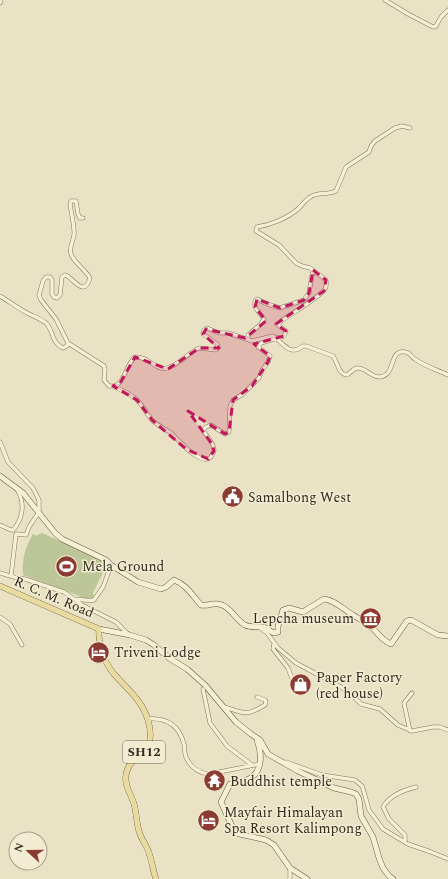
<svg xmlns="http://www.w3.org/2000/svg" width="448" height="879" font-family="Spectral,serif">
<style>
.green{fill:#bcc699}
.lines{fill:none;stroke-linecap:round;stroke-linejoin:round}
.street-casing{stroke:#82755c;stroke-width:4.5}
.secondary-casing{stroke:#64563f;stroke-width:6}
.primary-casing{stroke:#504330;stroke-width:6}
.street{stroke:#f5efd6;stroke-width:3.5}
.secondary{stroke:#f5efd6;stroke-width:5}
.primary{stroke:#e9da9f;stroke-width:5.5}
.marked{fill:#c2185b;fill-opacity:0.2;stroke:#c2185b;stroke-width:3;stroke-dasharray:8 5;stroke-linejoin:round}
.labels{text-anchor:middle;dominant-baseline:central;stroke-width:3;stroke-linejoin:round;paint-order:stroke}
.shield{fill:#f2ecd3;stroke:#6d6555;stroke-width:1}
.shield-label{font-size:13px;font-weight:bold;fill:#342b1f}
.poi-label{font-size:14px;fill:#342b1f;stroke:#f2ecd3;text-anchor:start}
.street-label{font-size:14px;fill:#342b1f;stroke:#f2ecd3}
</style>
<rect width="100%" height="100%" fill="#eae2c4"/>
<path class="green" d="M42,533L106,561L109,565L105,568L93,593L94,598L87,599L23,575C22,560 25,547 33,534L37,536V535Z"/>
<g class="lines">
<defs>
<path id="street" d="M385,0L408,14L433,27L436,26L441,17L448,10
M0,3L1,0
M83,218H80L78,214L76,201H71L70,204C71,211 75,229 74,235C73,242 69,247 71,254C74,263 85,269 90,278C84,299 73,277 65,275L62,277L60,295L57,298L54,297L52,294V280L50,277H46L43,281L39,295L41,300L56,319L68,343L104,366L105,370L104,380L109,386H116C126,379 126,365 135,357C146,357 150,363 158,367C171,374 187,353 199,348L216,350L218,346L217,344L203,334L204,330L207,328L219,333H228L252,341L273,336C284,343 289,357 303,346H306L333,356C338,363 338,374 347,375C350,373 353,369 357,368C365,367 371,377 379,377C397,376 388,349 405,352C410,352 411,357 415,359C424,366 438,370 448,375
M0,296C10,302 19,309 29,314C35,317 41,319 46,323C54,331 51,343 63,348L67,346L68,343
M248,339V335L261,324L264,319L255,307V301L257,299L267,304L280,308L304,300L309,293L313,270
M114,387C122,390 129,393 136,399C143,405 146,414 153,421C159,426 165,429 171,433C178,439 200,467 211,457C211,456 214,452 214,451C215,444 206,436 203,430L206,427L211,425L225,434L229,432L230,406L233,400L243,394L259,378L262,370L268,362L270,356L258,347L261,343L284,336L286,331L278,325L281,321C291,314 320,297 325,289C327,286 326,283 326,280L310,268L302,266L296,263L279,245L256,231L257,227C271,225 288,218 299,208C303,204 306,199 312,196C320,192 328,195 336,191L346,167L369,152L371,146L375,141L395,128L402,126L410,128
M0,442L8,462L33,488L39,500V512L29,527L26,535L17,534
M0,525L11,530H13C23,519 25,504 18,491
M0,573L17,578L25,579L64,592L82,605L116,622L129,635
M11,576L16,534
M73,599C81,599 87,601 94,600L103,587L111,565
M0,617L10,624L22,645
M259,627L267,633L278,648L296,663L341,687L351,694L361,704L380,709L398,725L412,731L433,727H440L448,730
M274,644L273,649L288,668L293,681
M203,689L210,723L227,746L252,765
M224,707C245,713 245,717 265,705L266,702L265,700L257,697
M147,719C166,717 179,725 184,744C185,749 184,755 187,759C191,768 200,773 209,774L260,764
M410,731L404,703L412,693
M286,762L322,775L355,780L362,786L364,792L369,810L383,829L408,844L431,852L448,859
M405,842V835L389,819L383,807C389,796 404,790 416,787
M290,879V868"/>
<path id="secondary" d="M0,476L23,493L55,533L62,539L106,560L111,565L138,582L161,589L166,587L174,580C187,585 192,595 201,605C208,607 214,601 222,605C232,609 236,620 245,625C251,628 258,626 264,627C267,628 271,632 274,633L278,632V626L283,610L289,608L303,612L324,599C335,600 344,610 353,615C359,619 365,621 370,625C376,631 382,641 391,644L407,621L411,620L438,635L448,636
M99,629L130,635L146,640L154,645L169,658L187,669L205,685L236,722L251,734L260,740L268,754L298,771L319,781L334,788L351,792L356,794L359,799L361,816L373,837L379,858L383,868L389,876L393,879
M257,740C262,753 263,772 249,779C243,782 236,782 230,784L221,802L235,833L266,840L274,845L290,868L307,879"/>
<path id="primary" d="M0,586L99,629C98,643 104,663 114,674C127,689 142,700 148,720C159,758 129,752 126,775C124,785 131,794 134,804C137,814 136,824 140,834C142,840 147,846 149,853C152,861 153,871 156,879"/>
</defs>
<use href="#street" class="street-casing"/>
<use href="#secondary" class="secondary-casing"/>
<use href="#primary" class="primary-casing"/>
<use href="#street" class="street"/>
<use href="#secondary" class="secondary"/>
<use href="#primary" class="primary"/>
</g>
<path class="marked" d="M313,270L326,280L324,291L276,324L286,331L284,336L254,344L270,356L268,362L252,386L233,400L229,432L225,434L188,411L212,444L214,451L208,459L186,449L152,420L137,400L113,386L120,383L135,357L168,369L199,348H219L203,334L206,329L245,338L266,321L255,307L257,299L280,308L304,300L309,293Z"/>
<defs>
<symbol id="civic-disc" viewBox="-11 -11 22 22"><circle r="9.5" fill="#8c3b32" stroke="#f2ecd3"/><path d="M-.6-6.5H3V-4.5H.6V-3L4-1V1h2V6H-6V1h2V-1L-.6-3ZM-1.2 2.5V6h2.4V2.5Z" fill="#fff"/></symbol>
<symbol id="stadium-disc" viewBox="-11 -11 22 22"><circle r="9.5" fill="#8c3b32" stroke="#f2ecd3"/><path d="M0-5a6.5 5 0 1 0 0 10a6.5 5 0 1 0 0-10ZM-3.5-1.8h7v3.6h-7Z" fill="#fff"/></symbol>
<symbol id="museum-disc" viewBox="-11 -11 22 22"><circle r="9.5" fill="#8c3b32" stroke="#f2ecd3"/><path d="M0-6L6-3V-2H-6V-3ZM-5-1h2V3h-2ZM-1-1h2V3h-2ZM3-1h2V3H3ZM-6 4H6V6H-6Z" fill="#fff"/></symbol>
<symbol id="hotel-disc" viewBox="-11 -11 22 22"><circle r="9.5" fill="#8c3b32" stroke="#f2ecd3"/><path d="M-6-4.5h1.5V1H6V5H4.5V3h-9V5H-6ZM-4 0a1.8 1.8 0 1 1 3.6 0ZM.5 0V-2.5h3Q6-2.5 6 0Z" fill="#fff"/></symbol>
<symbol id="shop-disc" viewBox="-11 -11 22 22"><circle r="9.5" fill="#8c3b32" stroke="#f2ecd3"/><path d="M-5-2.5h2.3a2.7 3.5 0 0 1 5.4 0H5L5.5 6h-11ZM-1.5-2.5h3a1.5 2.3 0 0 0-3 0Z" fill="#fff"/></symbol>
<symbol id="temple-disc" viewBox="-11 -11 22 22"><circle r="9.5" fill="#8c3b32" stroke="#f2ecd3"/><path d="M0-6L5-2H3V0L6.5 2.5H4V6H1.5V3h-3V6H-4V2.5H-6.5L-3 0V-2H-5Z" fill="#fff"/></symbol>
</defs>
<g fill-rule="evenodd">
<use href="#civic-disc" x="220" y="484" width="25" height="25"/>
<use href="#stadium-disc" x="54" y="554" width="25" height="25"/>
<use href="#museum-disc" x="358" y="606" width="25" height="25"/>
<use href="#hotel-disc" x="86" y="640" width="25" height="25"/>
<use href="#shop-disc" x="288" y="672" width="25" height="25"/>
<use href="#temple-disc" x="202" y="768" width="25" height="25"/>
<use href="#hotel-disc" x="196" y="808" width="25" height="25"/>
</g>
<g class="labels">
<rect class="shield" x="123" y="741" width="42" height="22" rx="3"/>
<g class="shield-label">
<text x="144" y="752">SH12</text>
</g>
<g class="poi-label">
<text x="248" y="497">Samalbong West</text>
<text x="82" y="566">Mela Ground</text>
<text x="354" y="618" text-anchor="end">Lepcha museum</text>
<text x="114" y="652">Triveni Lodge</text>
<text x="316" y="677">Paper Factory<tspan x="316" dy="16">(red house)</tspan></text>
<text x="230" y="781">Buddhist temple</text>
<text x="224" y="812">Mayfair Himalayan<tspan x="224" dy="16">Spa Resort Kalimpong</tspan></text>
</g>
<g class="street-label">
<text transform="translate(54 597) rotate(23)">R. C. M. Road</text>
</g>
</g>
<g transform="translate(28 851) rotate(291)"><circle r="19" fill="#f2ecd3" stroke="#a69f8b"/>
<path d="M0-3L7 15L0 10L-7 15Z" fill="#8c3b32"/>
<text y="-6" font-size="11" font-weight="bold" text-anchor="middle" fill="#342b1f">N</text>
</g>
</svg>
